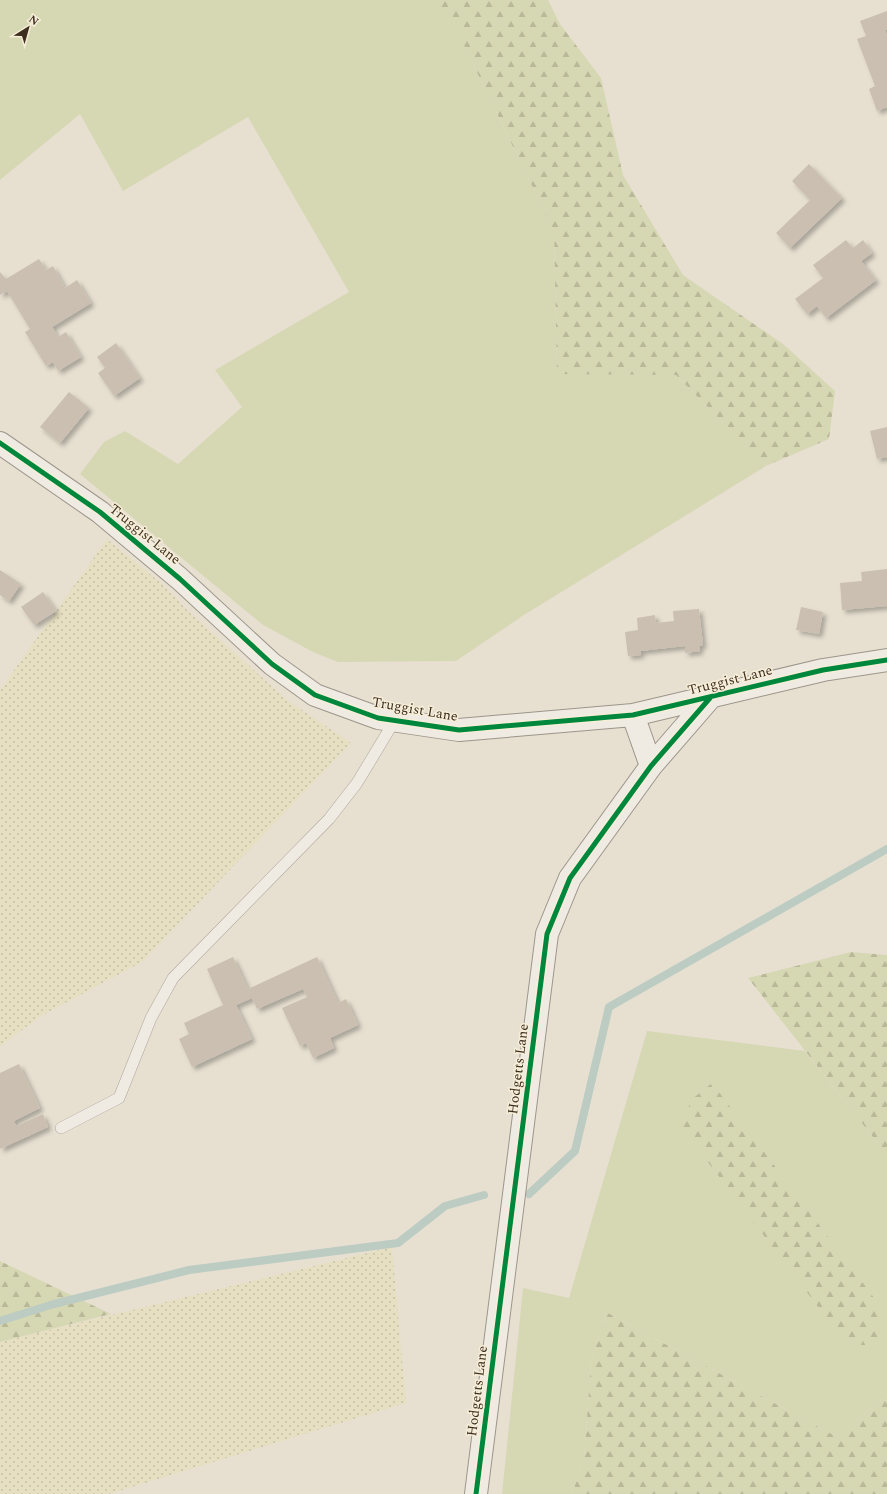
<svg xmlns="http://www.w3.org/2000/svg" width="887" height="1494" font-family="Spectral,serif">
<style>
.farmland{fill:url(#farmland-dots)}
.grass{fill:#d6d7b3}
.forest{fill:url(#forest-firs)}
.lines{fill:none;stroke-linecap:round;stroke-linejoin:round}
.stream{stroke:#bcccc2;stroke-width:8}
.building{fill:#cbbfb2;filter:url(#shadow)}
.lane-casing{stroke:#ada599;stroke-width:12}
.secondary-casing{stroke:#9c958a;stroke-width:24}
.lane{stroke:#efebe3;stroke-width:11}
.secondary{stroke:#efebe3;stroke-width:22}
.cycleway-casing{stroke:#f7eed8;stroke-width:8}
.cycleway{stroke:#00873e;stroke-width:5}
.labels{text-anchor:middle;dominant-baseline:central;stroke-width:3;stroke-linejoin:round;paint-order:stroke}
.street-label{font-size:14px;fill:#3d2e20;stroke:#f7eed8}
</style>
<defs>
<pattern id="farmland-dots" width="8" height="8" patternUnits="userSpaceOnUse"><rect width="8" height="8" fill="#e6dfc2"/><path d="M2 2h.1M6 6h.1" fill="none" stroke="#c6c0a6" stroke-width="1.8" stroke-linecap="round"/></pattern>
<pattern id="forest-firs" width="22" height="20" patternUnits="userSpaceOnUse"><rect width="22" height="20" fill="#d6d7b3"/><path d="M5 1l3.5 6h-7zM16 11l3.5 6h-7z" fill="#b9b99a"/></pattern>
<filter id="shadow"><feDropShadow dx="3.5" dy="3.5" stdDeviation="2" flood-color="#0004"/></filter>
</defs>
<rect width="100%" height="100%" fill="#e7e0d1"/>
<path class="farmland" d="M107,539L162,584L187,610L287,700L351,743L142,962L41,1016L0,1046V690Z
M392,1247L406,1403L109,1494H0V1342Z"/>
<path class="grass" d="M0,0H426L457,31L554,231L557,373L676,375L766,466L524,615L456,661L338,662L313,652L263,625L80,474L104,442L125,431L178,464L242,407L215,370L349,292L248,117L123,191L80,114L0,180Z
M647,1031L805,1051L887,1155V1395L837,1437L606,1312L591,1362L584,1459L572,1494H502L523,1288L569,1298Z"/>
<path class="forest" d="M426,0H548L560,24L601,78L623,175L683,275L783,344L835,391L829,439L766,466L676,375L557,374L554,231L457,31Z
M851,952L887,955V1155L748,978Z
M712,1083L881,1307L877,1345H847L682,1128L691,1100Z
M0,1261L111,1314L0,1342Z
M606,1312L837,1437L887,1395V1494H572L584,1459L591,1362Z"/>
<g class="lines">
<path class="stream" d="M529,1194L575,1151L609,1007L887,849
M0,1321L54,1304L189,1270L398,1243L445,1206L484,1195"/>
</g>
<path class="building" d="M887,11V29L885,30L887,35V107L877,111L869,89L875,86L857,39L866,36L860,21Z
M809,164L842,198L790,248L776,233L810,200L792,181Z
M846,240L853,248L863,240L872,253L861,261L876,280L826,318L817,306L807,314L795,299L823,278L813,265Z
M39,259L46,270L53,266L65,288L77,280L91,303L52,327L58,337L66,332L81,357L58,371L53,362L46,366L25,332L30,329L7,291L0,295V272L6,279Z
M116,343L140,378L114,396L98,373L105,368L97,357Z
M69,392L89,408L60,443L40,427Z
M887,427V457L877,459L870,431Z
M887,569V606L842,610L840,583L862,581L861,572Z
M0,570L21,584L9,601L0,595Z
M43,592L56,611L34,625L21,607Z
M801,607L823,612L819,634L796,630Z
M699,609L703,645L699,646L700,651L685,653V646L640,651L641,655L628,656L625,632L638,630L637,618L655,615L656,623L674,621L673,611Z
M233,957L248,989L317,957L338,1003L346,999L358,1025L330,1038L334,1048L313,1058L306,1043L300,1046L282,1008L307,997L303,989L257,1009L252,998L236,1005L252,1039L192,1067L179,1039L189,1034L184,1023L223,1005L207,969Z
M19,1064L40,1108L14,1121L16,1126L43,1114L48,1127L0,1149V1073Z"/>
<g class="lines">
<defs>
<path id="lane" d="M61,1128L119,1098L151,1018L173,978L329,819L357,783L395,720"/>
<path id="secondary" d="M0,443L100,512L180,579L272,664L315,695L378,718L459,730L633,715L823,670L887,660
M633,715L651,766
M476,1494L547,934L570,878L651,766L710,698"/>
</defs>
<use href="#lane" class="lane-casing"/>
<use href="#secondary" class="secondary-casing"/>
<use href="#lane" class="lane"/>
<use href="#secondary" class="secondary"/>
<defs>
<path id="cycleway" d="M0,443L100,512L180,579L272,664L315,695L378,718L459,730L633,715L823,670L887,660
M476,1494L547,934L570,878L651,766L710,698"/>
</defs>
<use href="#cycleway" class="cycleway-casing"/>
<use href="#cycleway" class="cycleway"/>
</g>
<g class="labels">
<g class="street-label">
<text transform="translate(145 534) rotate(39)">Truggist Lane</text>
<text transform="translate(730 680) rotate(-14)">Truggist Lane</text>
<text transform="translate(415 709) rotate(10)">Truggist Lane</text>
<text transform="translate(518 1069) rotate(-83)">Hodgetts Lane</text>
<text transform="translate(477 1391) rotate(-83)">Hodgetts Lane</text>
</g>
</g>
<g transform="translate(28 28) rotate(37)" stroke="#f7eed8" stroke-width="3" paint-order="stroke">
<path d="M0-3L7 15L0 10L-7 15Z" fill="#3d2e20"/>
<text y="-6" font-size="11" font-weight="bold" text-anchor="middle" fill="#3d2e20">N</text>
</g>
</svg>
